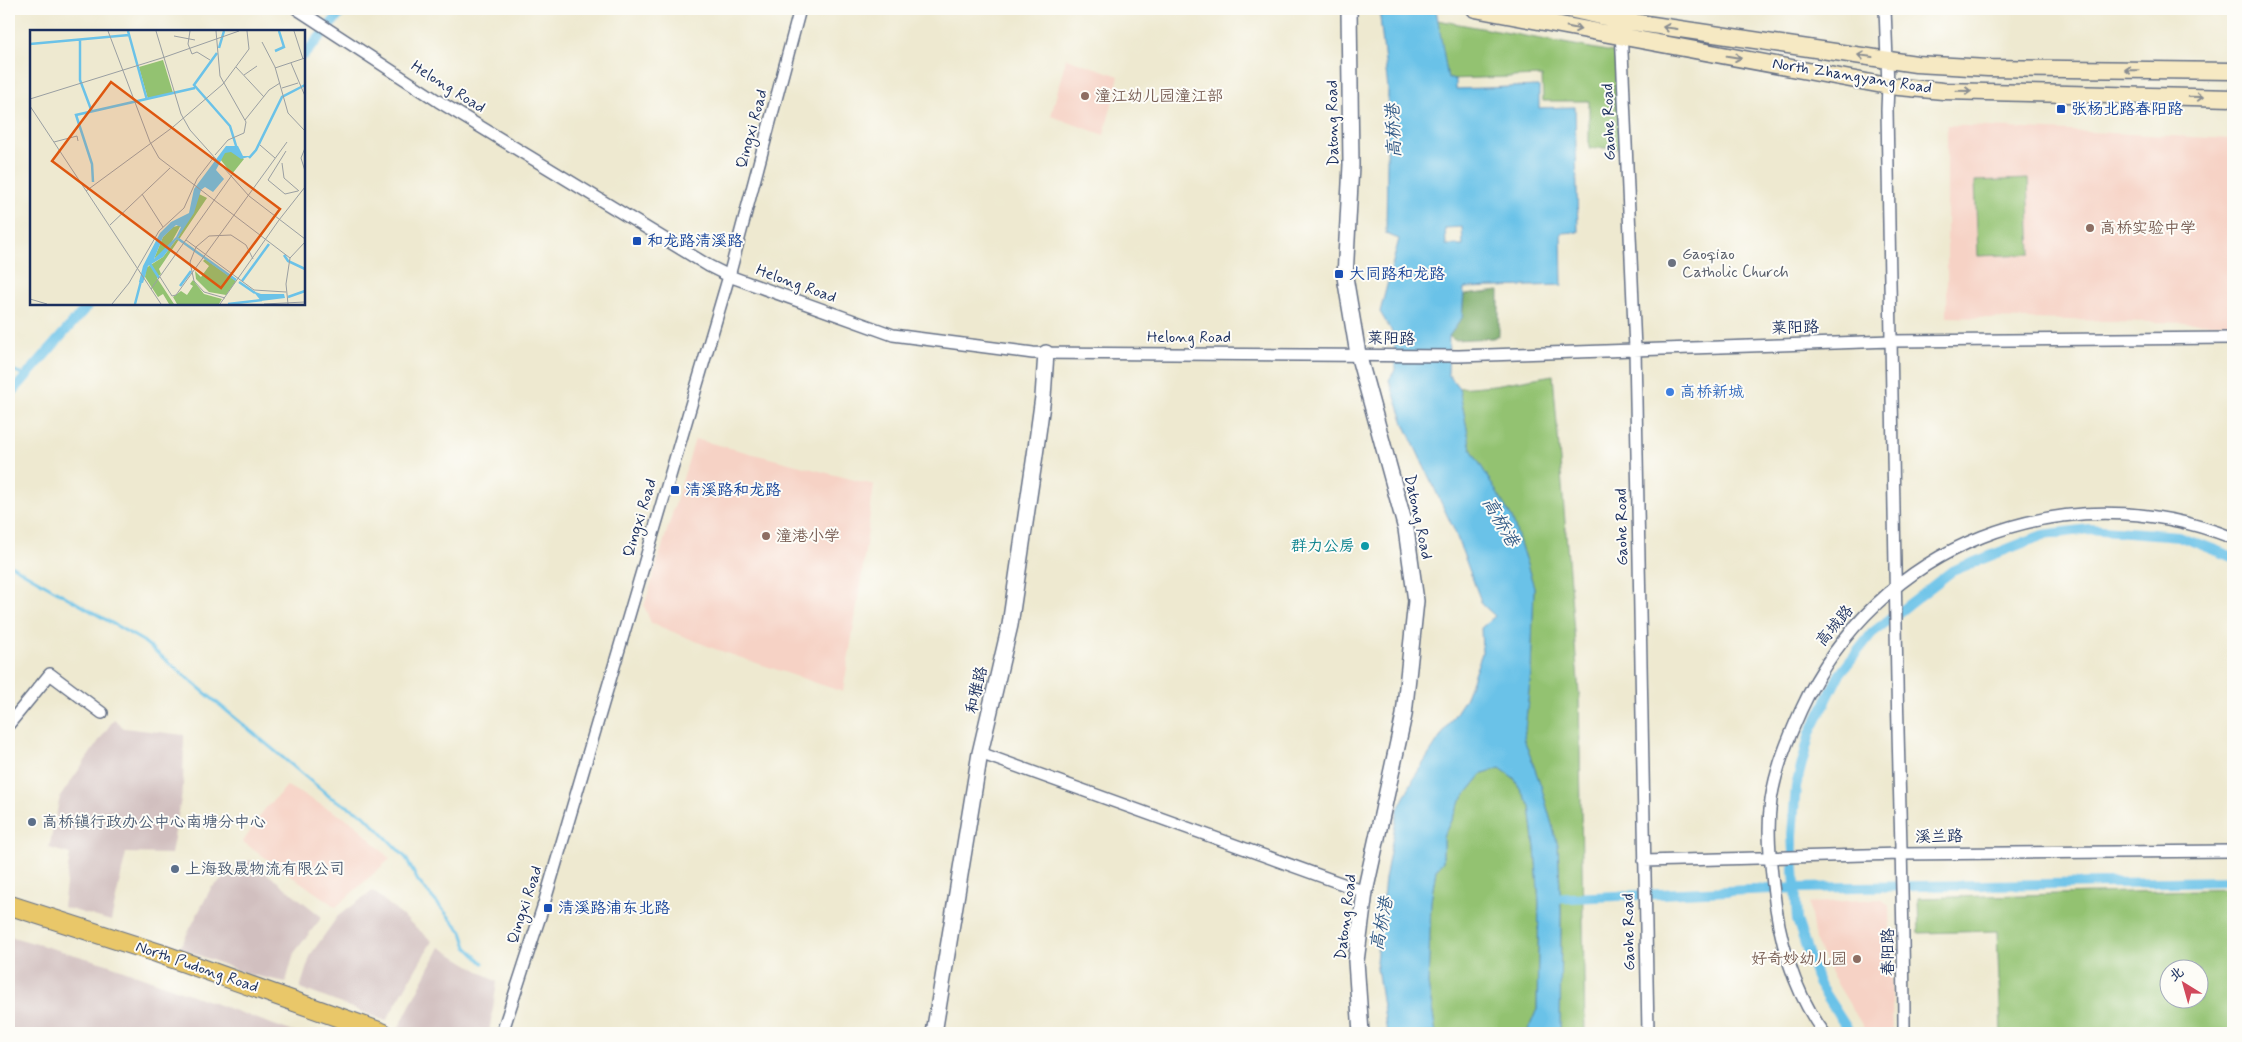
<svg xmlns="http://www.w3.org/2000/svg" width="2242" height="1042" font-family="Mynerve,'LXGW WenKai TC',sans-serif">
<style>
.built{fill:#f6d2c5}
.industrial{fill:#d1bfbf}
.green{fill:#93c271;stroke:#577868;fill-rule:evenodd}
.forest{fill:#76a863;stroke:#486c60}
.water{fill:#6bc2e8;stroke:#4378a3;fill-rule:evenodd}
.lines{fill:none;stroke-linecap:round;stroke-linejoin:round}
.stream{stroke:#6bc2e8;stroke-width:3}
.canal{stroke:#6bc2e8;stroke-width:10}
.minor-casing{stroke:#657086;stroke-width:14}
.tertiary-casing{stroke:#657086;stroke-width:18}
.secondary-casing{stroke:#657086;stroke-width:19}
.primary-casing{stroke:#657086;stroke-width:21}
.minor{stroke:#fff;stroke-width:11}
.tertiary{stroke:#fff;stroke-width:15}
.secondary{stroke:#f6e9c3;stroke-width:16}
.primary{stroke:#e9c769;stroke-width:19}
.oneway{stroke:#888c90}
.education-dot{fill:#8d6e63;stroke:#fdfcf7;stroke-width:2}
.transit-dot{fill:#1a4fb4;stroke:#fdfcf7;stroke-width:2}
.worship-dot{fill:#6b7280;stroke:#fdfcf7;stroke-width:2}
.shop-dot{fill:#3f7fe0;stroke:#fdfcf7;stroke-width:2}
.culture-dot{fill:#0f9aa8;stroke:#fdfcf7;stroke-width:2}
.service-dot{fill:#5c6f8a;stroke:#fdfcf7;stroke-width:2}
.labels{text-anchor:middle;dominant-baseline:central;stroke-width:4;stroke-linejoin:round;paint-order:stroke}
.street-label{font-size:16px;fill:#1b2f5e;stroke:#fdfcf7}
.education-label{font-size:16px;fill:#785e54;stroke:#fdfcf7;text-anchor:start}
.transit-label{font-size:16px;fill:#164399;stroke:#fdfcf7;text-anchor:start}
.worship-label{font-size:16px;fill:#5b616d;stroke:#fdfcf7;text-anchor:start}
.shop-label{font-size:16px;fill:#366cbe;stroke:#fdfcf7;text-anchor:start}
.culture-label{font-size:16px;fill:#0d838f;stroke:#fdfcf7;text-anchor:end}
.service-label{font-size:16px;fill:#4e5e75;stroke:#fdfcf7;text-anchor:start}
.water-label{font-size:18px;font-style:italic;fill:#335b87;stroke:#fdfcf7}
.inset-river{fill:none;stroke:#6bc2e8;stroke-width:2.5}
.inset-road{fill:none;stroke:#9a9fa2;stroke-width:1}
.view{fill:#de5710;fill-opacity:0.15;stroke:#de5710;stroke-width:2.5}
.inset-edge{fill:none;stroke:#1b2f5e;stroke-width:2.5}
</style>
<rect width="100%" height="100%" fill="#fdfcf7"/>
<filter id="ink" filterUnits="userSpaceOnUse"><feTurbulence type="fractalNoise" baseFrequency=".02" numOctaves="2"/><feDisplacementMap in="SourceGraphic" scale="10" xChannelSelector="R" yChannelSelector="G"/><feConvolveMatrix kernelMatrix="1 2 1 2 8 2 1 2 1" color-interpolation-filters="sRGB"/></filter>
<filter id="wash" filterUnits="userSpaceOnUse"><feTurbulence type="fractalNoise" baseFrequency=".0096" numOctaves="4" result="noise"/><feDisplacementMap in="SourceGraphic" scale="20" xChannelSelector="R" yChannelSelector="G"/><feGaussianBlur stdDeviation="1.12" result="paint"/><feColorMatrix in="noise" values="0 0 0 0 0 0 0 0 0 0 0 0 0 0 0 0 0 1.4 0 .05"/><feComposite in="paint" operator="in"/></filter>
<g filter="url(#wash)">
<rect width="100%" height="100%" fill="#eee9d0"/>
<path class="built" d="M1066,58L1119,76L1104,135L1051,116Z
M1947,125L2233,139V324L1947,317Z
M695,439L874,485L860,588L843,692L715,649L651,623L644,606Z
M287,786L354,823L390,859L336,907L243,842L264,810Z
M1881,899L1889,905L1893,1033H1867L1833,977L1815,940L1809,903Z"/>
<path class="industrial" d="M114,719L124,728L184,735L183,788L171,854L126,853L111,921L63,907L70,854L49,848L60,797Z
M250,860L322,917L294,953L286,982L251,975L180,948L211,888Z
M373,891L432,941L386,1021L300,988L311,954L338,916Z
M9,936L107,964L296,1033H9Z
M440,947L497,982L489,1033H411L398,1029Z"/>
<path class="green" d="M1437,20L1618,53L1622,148H1589V101H1543L1542,76L1448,79Z
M2028,179L2031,254L1978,256L1975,181Z
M1553,375L1579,693L1585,1033H1560L1561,910L1558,846L1541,786L1524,739L1531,671L1534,587L1512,518L1471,449L1459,388L1494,385Z
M1500,768L1514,778L1530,806L1535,848L1539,902L1537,1009L1527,1033H1436L1428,984L1431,901L1436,870L1443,861V837L1461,800L1483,773Z
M2233,889V1033H2001L1997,931L1919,933L1918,898ZM2170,970H2200V1000H2170Z"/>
<path class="forest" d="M1499,291V335L1493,338L1454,340L1449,336L1462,318L1464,295Z"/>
<path class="water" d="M1379,9H1436L1448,79H1456V89L1539,86V108L1575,107L1578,232L1561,233L1562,285L1464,288L1462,318L1449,336L1448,374L1459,388L1471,449L1512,518L1534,587L1531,671L1524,739L1541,786L1558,846L1561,910L1560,1033H1527L1537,1009L1539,902L1535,848L1530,806L1514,778L1500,768L1483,773L1461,800L1443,837V861L1436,870L1431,901L1428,984L1436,1033H1387L1376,961L1385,879L1398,809L1415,776L1465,699L1482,653L1481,628L1495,616L1482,604L1455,532L1405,426L1389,380L1395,370L1394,335L1380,312L1399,239L1386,234L1388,89ZM1462,227L1463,245H1446L1445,228Z"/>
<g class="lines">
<path class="stream" d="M9,368L26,376
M9,564L143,641L330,797L364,815L406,858L418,881L462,932L467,947L483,963"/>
<path class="canal" d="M304,55L344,9
M9,396L89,304
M1549,899L1796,888L2233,881
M1850,1033L1818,983L1797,920L1792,835L1796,786L1810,733L1839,675L1872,633L1952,571L2043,535L2089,529L2179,536L2233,557"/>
</g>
</g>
<g filter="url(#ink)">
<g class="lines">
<defs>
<path id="minor" d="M297,9L438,101L709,266L729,276L893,335L1033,353L1459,356L1891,341L2233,338
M1885,9L1888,86L1887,110C1890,300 1893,490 1897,681C1899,798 1904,916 1904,1033
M1621,29L1635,349L1648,1033
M9,724L50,674L102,713
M980,753L1365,892
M1644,861L1901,854L2233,851
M502,1033L543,907L729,276L800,9
M1824,1033C1793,991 1778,936 1773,885C1770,857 1767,828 1771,800C1776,768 1788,739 1801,710C1877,544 2064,471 2233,538"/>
<path id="tertiary" d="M1349,9L1351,165L1345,277L1358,354L1406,529L1416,601L1404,715L1365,892L1356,961L1361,1033
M934,1033L980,753L1010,625L1035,455L1043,397L1046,353"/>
<path id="secondary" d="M1475,9L1888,86L1943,91L2233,98
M1569,9L1619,20L1916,64L1988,68L2233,71"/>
<path id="primary" d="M9,905L158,953L383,1033"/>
</defs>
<use href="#minor" class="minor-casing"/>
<use href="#tertiary" class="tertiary-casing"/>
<use href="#secondary" class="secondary-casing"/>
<use href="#primary" class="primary-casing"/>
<use href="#minor" class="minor"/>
<use href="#tertiary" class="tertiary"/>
<use href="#secondary" class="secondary"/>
<use href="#primary" class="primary"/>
</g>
<defs><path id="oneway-shaft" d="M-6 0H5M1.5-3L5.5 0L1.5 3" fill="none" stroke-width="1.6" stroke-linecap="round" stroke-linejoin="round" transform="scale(1.25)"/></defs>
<g class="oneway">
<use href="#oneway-shaft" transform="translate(1574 28) rotate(11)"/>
<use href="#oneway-shaft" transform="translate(1670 28) rotate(-172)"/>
<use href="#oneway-shaft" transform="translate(1865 56) rotate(-172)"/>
<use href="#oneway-shaft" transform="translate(1734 57) rotate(10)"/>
<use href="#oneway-shaft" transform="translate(2132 70) rotate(-179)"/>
<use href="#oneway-shaft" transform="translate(1964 91) rotate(1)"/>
<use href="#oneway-shaft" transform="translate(2196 97) rotate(1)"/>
</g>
</g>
<g class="education-dot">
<circle cx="1085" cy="96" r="5"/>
<circle cx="2090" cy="228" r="5"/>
<circle cx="766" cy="536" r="5"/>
<circle cx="1857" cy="959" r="5"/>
</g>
<g class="transit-dot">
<rect x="2056" y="104" width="10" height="10" rx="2.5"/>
<rect x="632" y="236" width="10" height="10" rx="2.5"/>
<rect x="1334" y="269" width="10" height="10" rx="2.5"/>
<rect x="670" y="485" width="10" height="10" rx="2.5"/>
<rect x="543" y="903" width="10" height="10" rx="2.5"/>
</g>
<circle class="worship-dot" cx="1672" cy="263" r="5"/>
<circle class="shop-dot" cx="1670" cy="392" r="5"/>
<circle class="culture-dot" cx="1365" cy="546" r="5"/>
<g class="service-dot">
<circle cx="32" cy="822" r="5"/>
<circle cx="175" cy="869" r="5"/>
</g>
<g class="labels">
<g class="street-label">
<text transform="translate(1852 76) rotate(9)">North Zhangyang Road</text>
<text transform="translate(448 87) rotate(32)">Helong Road</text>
<text transform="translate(1609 122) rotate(-92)">Gaohe Road</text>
<text transform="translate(1333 123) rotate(-91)">Datong Road</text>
<text transform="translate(752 129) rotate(-75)">Qingxi Road</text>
<text transform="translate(796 284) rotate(20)">Helong Road</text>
<text transform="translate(1795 328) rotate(-2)">莱阳路</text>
<text x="1189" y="337">Helong Road</text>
<text transform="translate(1391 339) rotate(1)">莱阳路</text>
<text transform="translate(1418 517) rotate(78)">Datong Road</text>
<text transform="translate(640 518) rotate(-73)">Qingxi Road</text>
<text transform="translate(1622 527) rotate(-91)">Gaohe Road</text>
<text transform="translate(1835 626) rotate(-50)">高城路</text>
<text transform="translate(977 690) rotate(-77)">和雅路</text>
<text transform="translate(1939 837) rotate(-1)">溪兰路</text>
<text transform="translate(525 905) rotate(-72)">Qingxi Road</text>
<text transform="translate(1346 917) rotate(-83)">Datong Road</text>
<text transform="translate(1629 932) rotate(-91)">Gaohe Road</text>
<text transform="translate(1888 952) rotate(-90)">春阳路</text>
<text transform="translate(197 967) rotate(19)">North Pudong Road</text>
</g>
<g class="education-label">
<text x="1095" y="96">潼江幼儿园潼江部</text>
<text x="2100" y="228">高桥实验中学</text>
<text x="776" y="536">潼港小学</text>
<text x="1847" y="959" text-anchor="end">好奇妙幼儿园</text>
</g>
<g class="transit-label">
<text x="2071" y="109">张杨北路春阳路</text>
<text x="647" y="241">和龙路清溪路</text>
<text x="1349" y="274">大同路和龙路</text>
<text x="685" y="490">清溪路和龙路</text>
<text x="558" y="908">清溪路浦东北路</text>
</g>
<g class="worship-label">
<text x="1682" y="254">Gaoqiao<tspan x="1682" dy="18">Catholic Church</tspan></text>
</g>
<g class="shop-label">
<text x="1680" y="392">高桥新城</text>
</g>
<g class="culture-label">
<text x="1355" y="546">群力公房</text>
</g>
<g class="service-label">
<text x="42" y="822">高桥镇行政办公中心南塘分中心</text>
<text x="185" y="869">上海致晟物流有限公司</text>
</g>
<g class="water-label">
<text transform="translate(1394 131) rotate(-92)">高桥港</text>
<text transform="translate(1500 522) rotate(60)">高桥港</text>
<text transform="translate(1382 924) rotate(-79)">高桥港</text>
</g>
</g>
<g transform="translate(30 30)">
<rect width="275" height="275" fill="#eee9d0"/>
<path d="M133,30L143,63L118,69L109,37ZM201,120L214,129L202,144L190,129L193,123ZM169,164L177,168L129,239L131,244L127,248L144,274H139L133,264L128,267L115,247L116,238L133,227L149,206ZM151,195L140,215L124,229L133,207L143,197ZM175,229L206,251L196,265L179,262L166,249L165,241L171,247L179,236L173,231ZM163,250L174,264L192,269L189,274H147L143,267L151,261L157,265L163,256L160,254Z" fill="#93c271"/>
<path d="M196,116H208L213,126H222L211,129L201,122L195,123L186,140L194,149L183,162L175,157L171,160L164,183L149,206L133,227L118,236L113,253L109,252L113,236L130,203L141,192L159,183L164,159ZM146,195L151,197L146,207L124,229L133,207ZM223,261L231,264H254L255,268L231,271Z" fill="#6bc2e8" fill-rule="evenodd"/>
<path class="inset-river" d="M98,1L117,70M50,9V50L62,82M0,14L99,5M189,18L194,1M245,21L254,17L249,1M187,23L164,55L200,96L207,119M47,88L62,134L63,152M47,88L46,85L165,58M219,128L226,120L252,67L275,55M147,208L206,250M254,225L258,231L275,239M120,234L129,248M212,251L239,214M209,252L225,263M150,256L161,241M258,267L275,261M105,274L111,251M198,274L232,270"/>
<path class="inset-road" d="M78,1L120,112L129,128L260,228L256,254L258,274M126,1L151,84L160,100L219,166L275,209M160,1L158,14L162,24L167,22L180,30M264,1L273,29M144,6L165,10M232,12L245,37L258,83L275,101M261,33L275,66M206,37L234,67M245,38L275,28M214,45L227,36M252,58L268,53M0,69L135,27L209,1M0,76L131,274M215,90L239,60L250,53M24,112L47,106L48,111M230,115L245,128M275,118L271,128L275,141M256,121L238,150L255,164L268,161M185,125L198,110L214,103L216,92L190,46L186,1M252,133L254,148L269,161M56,161L143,97L193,54L219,19L217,1M112,164L133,197M249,190L275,157M80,195L140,138M156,210L224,260L256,262M260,228L275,212M130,247L142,266L146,265L257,112M121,259L202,145M195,268L174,262L164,251L160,232L166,217L179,206L201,205L216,215L223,229M0,269L17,274M82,274L99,253L129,201L154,178L167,149L184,127M190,274L249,190M234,274L275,272"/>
<path class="view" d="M81,52L250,179L191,258L22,131Z"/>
<rect width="275" height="275" class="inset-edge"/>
</g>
<rect width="2242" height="1042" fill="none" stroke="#fdfcf7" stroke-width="30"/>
<g transform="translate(2184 984) rotate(323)"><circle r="24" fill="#fdfcf7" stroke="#a3aaba"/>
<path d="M0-4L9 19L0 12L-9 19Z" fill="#d1495b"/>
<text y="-8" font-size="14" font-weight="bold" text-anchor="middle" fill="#1b2f5e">北</text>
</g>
</svg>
